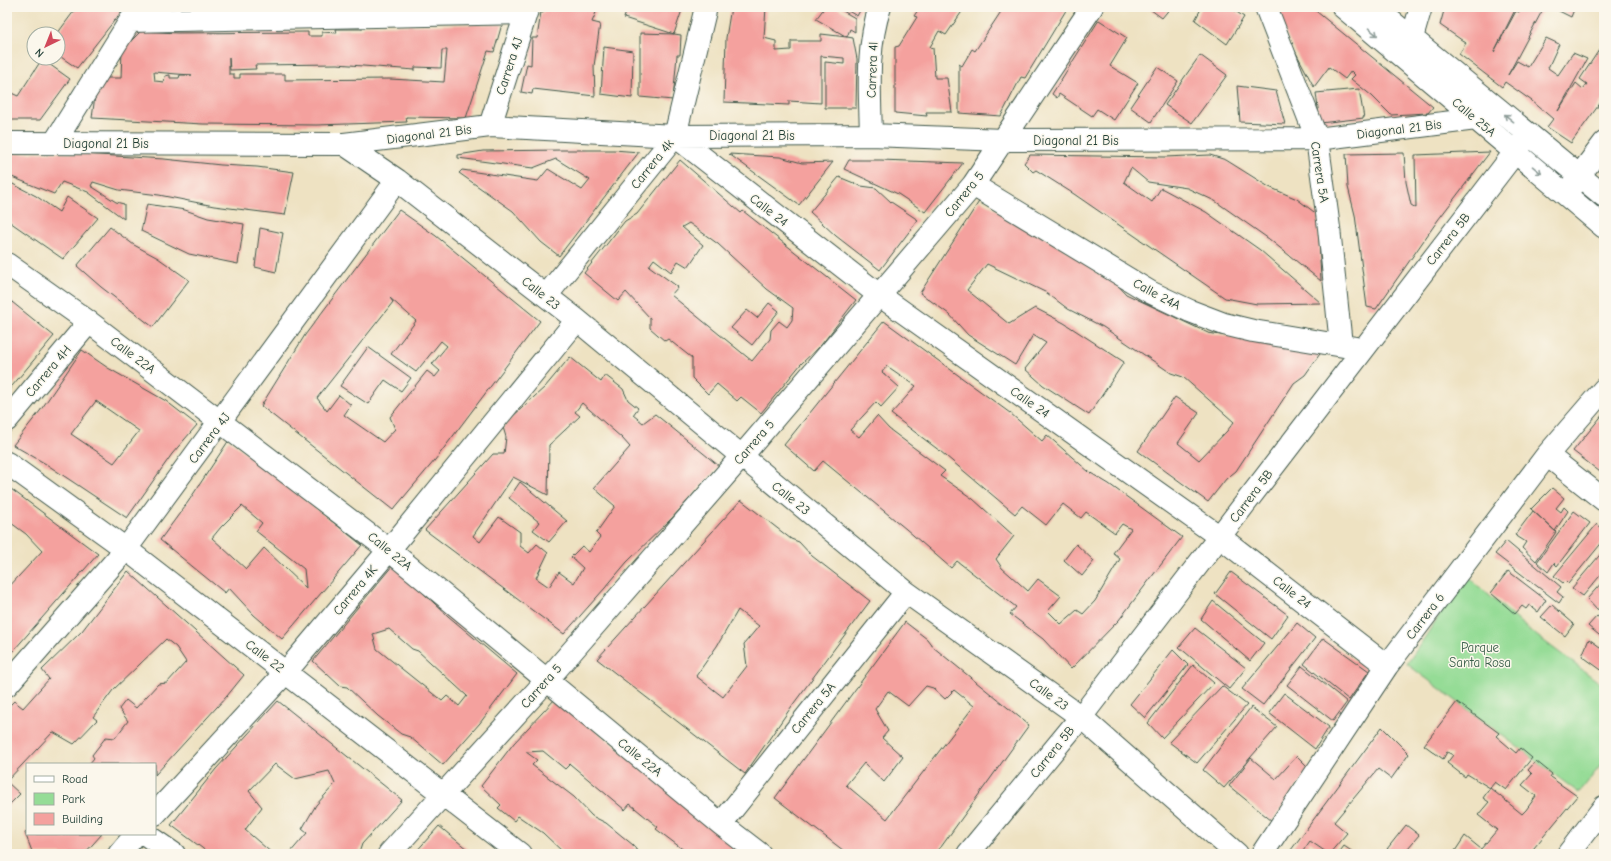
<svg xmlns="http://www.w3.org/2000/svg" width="1611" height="861" font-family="'Comic Neue',sans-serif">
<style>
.green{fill:#95dc96;stroke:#5a8c65}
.building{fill:#f4a19e;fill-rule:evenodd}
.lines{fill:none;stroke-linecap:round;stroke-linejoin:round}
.minor-casing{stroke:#3e5649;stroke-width:24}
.minor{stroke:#fff;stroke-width:22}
.oneway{stroke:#8f9e9a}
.labels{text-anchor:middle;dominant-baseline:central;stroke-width:3;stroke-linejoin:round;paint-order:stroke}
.street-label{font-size:13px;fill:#1f3d34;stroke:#fbf7ec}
.park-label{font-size:13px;fill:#375d48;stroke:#fbf7ec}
</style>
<rect width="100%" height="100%" fill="#fbf7ec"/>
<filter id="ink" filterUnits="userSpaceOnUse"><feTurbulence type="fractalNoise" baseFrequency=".025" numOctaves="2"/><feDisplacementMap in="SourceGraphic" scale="8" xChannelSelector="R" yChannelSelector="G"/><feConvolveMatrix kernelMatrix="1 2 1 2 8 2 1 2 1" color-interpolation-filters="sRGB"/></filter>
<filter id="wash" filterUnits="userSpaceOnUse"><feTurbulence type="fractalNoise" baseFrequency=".012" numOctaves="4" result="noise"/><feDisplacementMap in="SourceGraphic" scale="16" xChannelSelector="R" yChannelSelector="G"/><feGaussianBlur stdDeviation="0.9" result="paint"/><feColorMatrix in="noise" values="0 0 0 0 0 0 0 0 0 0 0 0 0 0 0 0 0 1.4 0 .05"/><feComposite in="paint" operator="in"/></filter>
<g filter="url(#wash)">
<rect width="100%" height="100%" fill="#eee2c2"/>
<path class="green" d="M1468,577L1528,629L1604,686V761L1579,793L1407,664L1453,595Z"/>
<g id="blocks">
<path class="building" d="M77,7H125L77,68L58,55L57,34Z
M545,7H596L595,10H597L592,22L600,24L594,66L595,96L533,89L532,94L521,92L527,64L531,65L532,38H537L541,12L543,13Z
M628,7H683L674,34L681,35L680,55H677L673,100L640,97V33L674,34L624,18Z
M731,7H766L764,38L776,41V51L791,50V41H821V34L847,37L816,19L825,7H836L855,18V32L850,29L847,37L853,38L857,59L856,108H825V62L844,64V58L821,56V103L789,101V105L724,102L726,38Z
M841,7H862L857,16Z
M920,7H958L963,10L946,35L939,31L930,47L933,48L935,78H947L952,112H926L927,116L895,113V47L899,46L917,17L914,16Z
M1004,7H1068L1025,78L1021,77L1001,116L959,113V64L962,66L972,49L975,51Z
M1147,7H1171L1162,18Z
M1202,7H1232L1231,8L1244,17L1227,44L1195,20Z
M1272,7H1311L1433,107L1428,113L1391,115L1372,96L1351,79L1355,75L1351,71L1345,79L1329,67L1314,87Z
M1445,7H1512L1515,10L1494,52L1516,11L1519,12L1522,7H1536L1542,11L1508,75L1517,61L1528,67L1546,38L1559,44L1548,68L1558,75L1573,53L1587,59L1558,111L1576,83L1583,89L1587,84L1580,79L1599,50L1602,53L1604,48V98L1571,143L1547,127L1553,119L1532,101L1505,82L1502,87L1459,54L1466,43L1440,25Z
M1551,7H1575L1571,17Z
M1099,20L1127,38L1110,66L1138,83L1114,120L1097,109L1092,116L1059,94L1057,98L1052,94Z
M502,24L494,52L488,51L466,118L406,117L407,122L317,125L203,124L92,118L95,96L106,78H121L122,50L141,31L177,33L308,32V36H322V32L337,33L336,29H363L362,26ZM442,50H447L444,82L390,79L285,80V74H240V78H234V74H229V58L230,70L256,69L255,65L337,64L415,70V67L441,68ZM154,72L177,74L192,75H180L179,78H170V75L165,76L164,82L155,81Z
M604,47L633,51L632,98L601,94Z
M1200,55L1227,75L1192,123L1165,105Z
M42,59L70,79L40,120H7V91L18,96Z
M1157,67L1178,81L1151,122L1130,107Z
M1237,86L1276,91L1285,124L1240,122Z
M1359,89L1364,118L1320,123L1316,93Z
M563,150H614L639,152L559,256L541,242L513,211L459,173L462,170L538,181L548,169L582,190L590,180L556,159L533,168L458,158V155L483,151Z
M49,152L164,159L221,165L257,167L294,172L285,215L214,206L159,195L119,190L93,182L91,186L116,202L124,204V219L88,192L62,182L54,194L7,175V154Z
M1490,152L1438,220L1376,309L1367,307L1355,215L1348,187L1346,154L1404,153L1406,182L1411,205L1416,208L1415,155Z
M729,154L780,157L802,163L833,162L799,205Z
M1030,155L1165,157L1210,155L1226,160L1269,187L1297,199L1318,215L1321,281L1269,239L1215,201L1187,188L1148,182L1131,168L1124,182L1152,202L1161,188L1206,212L1260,250L1321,303L1257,304L1225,298L1074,194L1036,170L1033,172L1024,163Z
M680,160L741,213L743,211L856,300L822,344L801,364L761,413L741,397L737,401L717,384L708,394L692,378V358L668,339L665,341L650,328V318L626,292L618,301L584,273L625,221L637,214ZM689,223L718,244L767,289L793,308L792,320L787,327L779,321L771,330L770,339L752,361L671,295L678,287L649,266L654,259L671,272L678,261L688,267L703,245L682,227Z
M849,160H880L963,163L925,212L898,194L844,169Z
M839,177L861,186L876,188L891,202L918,220L880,270L836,236L810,212Z
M7,181L36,196L59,212L67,197L98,218L63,259L7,220Z
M980,200L1088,263L1098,274L1114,281L1126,294L1208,333L1322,351L1305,375L1294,383L1236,471L1226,479L1208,502L1138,451L1175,397L1199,413L1178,443L1199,460L1227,431L1234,422L1183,377L1171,373L1103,327L1068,309L1047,293L987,264L967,290L1009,324L1035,308L1064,323L1124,362L1089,415L1043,385L1025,369L1046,343L1033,335L1015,365L968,335L949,314L920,293Z
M147,204L185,210L208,218L244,224L238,264L189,254L141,231Z
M399,210L436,236L540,321L435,460L393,510L261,406L305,335ZM390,298L416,321L391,354L416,372L441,341L447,346L432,364L440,371L435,377L427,371L390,417L395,429L383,442L344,415L351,405L339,395L327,411L317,398L393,302Z
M110,227L134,245L158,258L189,280L153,327L101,287L77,266Z
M260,228L283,233L276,272L255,267Z
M7,298L54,336L7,392Z
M769,303L779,311L752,345L731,328L747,310L757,318Z
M884,321L1010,413L1042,441L1047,435L1089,472L1109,484L1182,537L1119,620L1071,669L1043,639L1010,614L1016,607L957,561L951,568L906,529L823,461L814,471L784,445ZM887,366L916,386L891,414L940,451L1015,514L1022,506L1046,525L1063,504L1081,518L1086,512L1115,533L1122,524L1131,529L1113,553L1120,559L1095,601L1083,614L1077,610L1061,624L1048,611L1061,596L1038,579L1028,591L1002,568L996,559L1014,536L973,499L940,476L945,471L889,429L877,416L859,437L850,430L876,402L881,407L899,387L882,372Z
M368,347L411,378L401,391L385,380L368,404L340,386Z
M82,350L108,368L166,401L197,425L172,454L127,518L46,464L13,445L40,411ZM96,401L139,431L114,463L71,434Z
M570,357L601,382L605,375L623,389L628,400L638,408L633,415L643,423L655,414L719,466L672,518L627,562L605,588L564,634L425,530L493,454H504L506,437L503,427L512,417L545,387ZM582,403L622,438L630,447L594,488L615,506L596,533L600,537L589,552L582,546L571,557L583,568L574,583L559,572L549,587L536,578L548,553L537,544L529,553L520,546V532L499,517L480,542L473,536L513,477L548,495L549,445L580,416L575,412Z
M1604,413V475L1573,451Z
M229,440L362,545L282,639L254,615L229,588L225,593L160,540L188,502ZM242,506L262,523L256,531L304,569L306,588L264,548L246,569L212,538L221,527Z
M520,482L567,521L549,542L533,530L539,522L509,498Z
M7,486L98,554L7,658V589L42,551L26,534L7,520Z
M1552,488L1564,498L1556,508L1561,512L1564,507L1568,511L1555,531L1531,509Z
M741,500L791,539L799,542L812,556L870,601L794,703L745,774L597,659ZM738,610L759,626L744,644L747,666L723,697L696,676L717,646Z
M1533,511L1556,532L1536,561L1522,548L1526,542L1515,535Z
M1574,511L1590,523L1557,566L1554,563L1548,572L1537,562Z
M1597,524L1604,530V540L1568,584L1565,581L1563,583L1554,576Z
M1506,541L1561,587L1557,592L1563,597L1559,603L1495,554Z
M1076,544L1094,561L1082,576L1064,560Z
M1604,550V571L1583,596L1572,588Z
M393,565L448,616L517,674L480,723L443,765L410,737L401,734L378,716L347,687L340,686L313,661ZM389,629L412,649L418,651L467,696L459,706L447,696L442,701L377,649L373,634Z
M128,571L244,675L227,696L155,775V764H89L94,758L92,755L106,737L115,738L128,721L119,709L126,700L136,708L158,684L167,683L186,662L176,647L166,639L113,690L93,717L97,720L74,744L53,732L7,781V708L14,701L23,708L49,679L42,670L82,631Z
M1508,571L1546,600L1538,612L1529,605L1526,609L1522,606L1515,614L1491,593Z
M1231,572L1288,615L1271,639L1215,594Z
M1604,580V602L1597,610L1587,599Z
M1213,601L1264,643L1250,661L1201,619Z
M1552,605L1574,624L1565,636L1541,617Z
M1597,616L1604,621V639L1588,626Z
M905,622L927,639L933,647L1029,725L941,847L932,854H848L775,798ZM926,686L933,688L945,699L954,690L974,706L887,819L846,785L864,763L884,782L903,757L882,738L888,731L875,709L888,691L908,706Z
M1297,623L1315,638L1263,705L1242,689Z
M1195,628L1246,668L1229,689L1179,647Z
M1323,638L1369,671L1349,700L1304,664Z
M1589,639L1604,650V672L1582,656Z
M1173,650L1188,665L1145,718L1130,704Z
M1193,665L1214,683L1162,738L1148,723Z
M1302,666L1347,702L1333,721L1287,685Z
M1222,686L1247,705L1197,763L1169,742Z
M1284,693L1329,727L1315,749L1269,713Z
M556,698L747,854H689L656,829L658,827L630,804L625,810L570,764L565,769L543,751L526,752L537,760L532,765L574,797L592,816L606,823L633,845L639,854H565L543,833L518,816L514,821L498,808L501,805L481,786L514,743Z
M278,701L402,800L362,844L360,850L356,854H289L307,833L302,829L316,805L335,784L329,771L295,779L275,764L249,791L262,807L245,830L273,854H210L171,825L216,769Z
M1457,702L1499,733L1496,736L1516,753L1520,748L1532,758L1506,790L1495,782L1490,788L1467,774L1465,777L1447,763L1453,755L1447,752L1443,759L1424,745Z
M1251,707L1277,727L1224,788L1203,770Z
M1382,727L1409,754L1391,779L1378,769L1334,822L1347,833L1329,854L1310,841L1301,854H1288Z
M1297,756L1310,769L1272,821L1229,786L1251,758L1276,779Z
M1536,761L1552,774L1550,777L1577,796L1529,854H1459L1455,851L1465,836L1481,849L1497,830L1478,815L1489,802L1483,798L1490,788L1522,814L1526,810L1536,796L1522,785L1532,774L1528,770Z
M7,782L20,794L7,807Z
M1406,825L1419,835L1403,854H1395L1387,849Z
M439,826L462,845L473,854H414Z
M27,831V834H102L84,854H33L25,833Z
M1344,846L1356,854H1338Z
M1437,849L1445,854H1433Z"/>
</g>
</g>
<g filter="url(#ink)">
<use href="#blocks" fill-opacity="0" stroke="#3e5649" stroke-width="1"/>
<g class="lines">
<defs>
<path id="minor" d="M1266,7L1317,139L1329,228L1341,345
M1343,7L1604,227
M1374,7L1604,196
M130,21L526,13
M1406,50L1412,38L1421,7
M490,126L528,7
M871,135C870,92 866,48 880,7
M675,136L879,295L1220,537L1387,666
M7,143L344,144L490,126L675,136L871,135L1004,140L1317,139L1476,119L1488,101
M54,143L130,21L140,10
M344,144L397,180L577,320L906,592L1081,717L1237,854
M973,185L1150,292L1190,311L1224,324L1253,331L1362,349
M1571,187L1604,143
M7,264L89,322L389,550L721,824L760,854
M546,296L675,136L706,7
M7,420L89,322
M1547,455L1604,500
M7,463L126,549L520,854
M7,685L126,549L397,180
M155,814L286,672L389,550L577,320
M721,824L906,592
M145,834L174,854
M119,854L136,834
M389,854L547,680L741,457L973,185L1092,7
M968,854L1081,717L1529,134
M1262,854L1387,666L1547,455L1604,389
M1568,854L1604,807"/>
</defs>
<use href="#minor" class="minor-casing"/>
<use href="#minor" class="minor"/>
</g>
<defs><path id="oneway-shaft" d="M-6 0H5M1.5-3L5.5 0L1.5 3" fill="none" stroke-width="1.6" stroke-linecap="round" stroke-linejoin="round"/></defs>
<g class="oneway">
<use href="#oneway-shaft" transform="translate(1373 32) rotate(40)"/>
<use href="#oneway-shaft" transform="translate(1509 118) rotate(-141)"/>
<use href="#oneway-shaft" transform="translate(1537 170) rotate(40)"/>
</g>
</g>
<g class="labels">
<g class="street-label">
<text transform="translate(509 66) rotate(-72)">Carrera 4J</text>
<text transform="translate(872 70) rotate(-88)">Carrera 4l</text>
<text transform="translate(1474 117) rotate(40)">Calle 25A</text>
<text transform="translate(1399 129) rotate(-7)">Diagonal 21 Bis</text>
<text transform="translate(429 134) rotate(-7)">Diagonal 21 Bis</text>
<text x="752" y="135">Diagonal 21 Bis</text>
<text x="1076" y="140">Diagonal 21 Bis</text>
<text x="106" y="143">Diagonal 21 Bis</text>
<text transform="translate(652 164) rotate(-51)">Carrera 4k</text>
<text transform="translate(1320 172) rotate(81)">Carrera 5A</text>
<text transform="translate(964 194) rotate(-51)">Carrera 5</text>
<text transform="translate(769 210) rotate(38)">Calle 24</text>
<text transform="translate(1448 239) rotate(-52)">Carrera 5B</text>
<text transform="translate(541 293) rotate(38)">Calle 23</text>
<text transform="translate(1157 294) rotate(28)">Calle 24A</text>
<text transform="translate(133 355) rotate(37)">Calle 22A</text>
<text transform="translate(48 371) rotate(-50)">Carrera 4H</text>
<text transform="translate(1030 402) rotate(35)">Calle 24</text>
<text transform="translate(209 438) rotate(-53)">Carrera 4J</text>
<text transform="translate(754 442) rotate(-49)">Carrera 5</text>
<text transform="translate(1251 496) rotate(-53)">Carrera 5B</text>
<text transform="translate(791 498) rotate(39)">Calle 23</text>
<text transform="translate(390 551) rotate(39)">Calle 22A</text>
<text transform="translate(355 590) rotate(-50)">Carrera 4K</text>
<text transform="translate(1292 592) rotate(38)">Calle 24</text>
<text transform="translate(1425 616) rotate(-53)">Carrera 6</text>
<text transform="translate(265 656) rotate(37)">Calle 22</text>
<text transform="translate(541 686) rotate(-48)">Carrera 5</text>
<text transform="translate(1049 694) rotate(36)">Calle 23</text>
<text transform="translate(813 708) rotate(-51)">Carrera 5A</text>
<text transform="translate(1052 752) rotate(-51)">Carrera 5B</text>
<text transform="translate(640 757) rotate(39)">Calle 22A</text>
</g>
<g class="park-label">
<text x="1480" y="647">Parque<tspan x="1480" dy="15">Santa Rosa</tspan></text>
</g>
</g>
<rect width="1611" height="861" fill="none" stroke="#fbf7ec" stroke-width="24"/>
<rect x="26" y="763" width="130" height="72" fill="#fbf7ec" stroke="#a3ada2"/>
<rect x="34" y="776" width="20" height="6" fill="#ffffff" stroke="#a3ada2"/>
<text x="62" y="783" font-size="12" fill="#1f3d34">Road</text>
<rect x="34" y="793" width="20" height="12" fill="#95dc96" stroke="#a3ada2"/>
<text x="62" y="803" font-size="12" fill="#1f3d34">Park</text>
<rect x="34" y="813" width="20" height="12" fill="#f4a19e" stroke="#a3ada2"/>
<text x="62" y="823" font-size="12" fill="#1f3d34">Building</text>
<g transform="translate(46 46) rotate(223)"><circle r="19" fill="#fbf7ec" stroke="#a3ada2"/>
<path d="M0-3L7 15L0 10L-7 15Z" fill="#d1495b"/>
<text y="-6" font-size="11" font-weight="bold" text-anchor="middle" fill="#1f3d34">N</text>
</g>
</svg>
